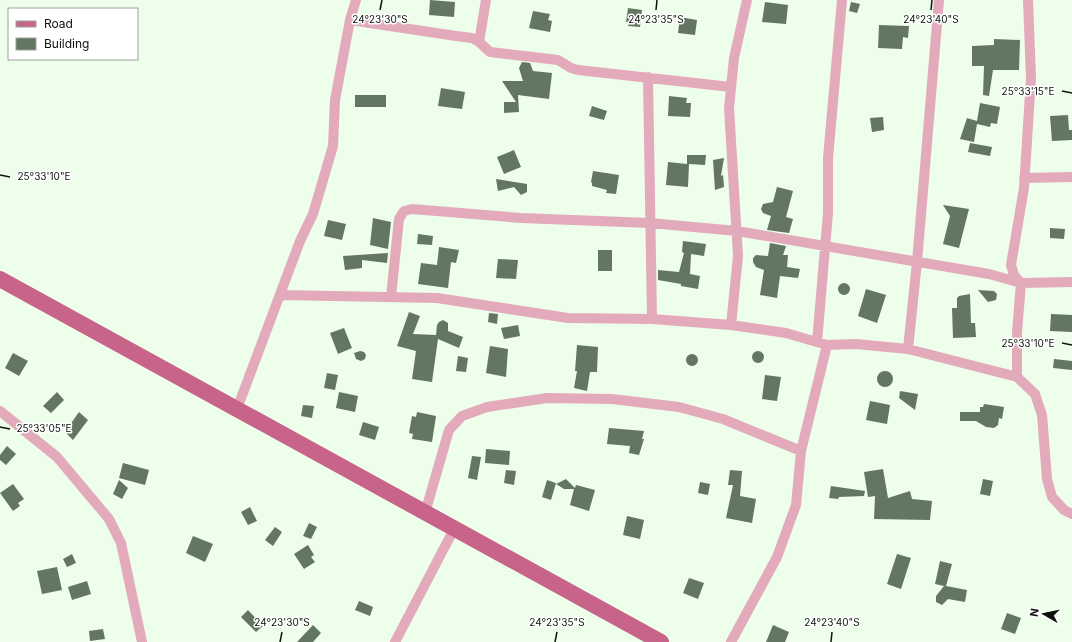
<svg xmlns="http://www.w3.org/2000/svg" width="1072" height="642" font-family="Inter,sans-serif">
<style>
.building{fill:#637661}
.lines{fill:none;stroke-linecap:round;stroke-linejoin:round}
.minor{stroke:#e3aabc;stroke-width:10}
.primary{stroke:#c86489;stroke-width:16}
.ticks{fill:none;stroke:#0c130b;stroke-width:1.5}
.ticks-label{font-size:10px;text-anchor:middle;fill:#0c130b;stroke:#fff;stroke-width:3;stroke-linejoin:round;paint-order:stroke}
</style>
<rect width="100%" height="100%" fill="#edfeeb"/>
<path class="building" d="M430,0L455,2L454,17L429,15Z
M765,2L788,5L786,24L762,22Z
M851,2L860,4L857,13L849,11Z
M628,8L642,10L640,27L628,26L629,22H626Z
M533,11L550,14L548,20L552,21L550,32L529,28Z
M680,17L697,20L695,35L678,33Z
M879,25L909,26L908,38L903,37L902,49L878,48Z
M994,39L1020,40L1019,70H993L989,96L983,95L984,66H972V46L994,45Z
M522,62L530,63L533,71L552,73L549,99L518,95L519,112L504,113V102H516L502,81H523L519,68Z
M441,88L465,92L462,109L438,106Z
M355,95H386V107H355Z
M669,96L687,98L686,103H691L690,117L668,116Z
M980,103L1000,107L997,124L991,123L990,127L977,124L974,142L960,139L967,118L977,121Z
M592,106L607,111L604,120L589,116Z
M1068,115L1069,130H1072V140L1052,141L1050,116Z
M883,117L884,130L872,132L870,118Z
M970,143L992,147L990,156L968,152Z
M514,150L521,167L504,174L497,157Z
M687,155H706L705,165L689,164L688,187L666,185L668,162L687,164Z
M724,158L721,176L723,175L724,187L715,190L713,160Z
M593,171L619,175L616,194L606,193L607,190L592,186V183L591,182Z
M496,179L527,184V192L521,195L514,187L498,191Z
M777,187L793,191L786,217L793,219L789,233L767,230L771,216L763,213L761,209L763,204L773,202Z
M943,205L969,209L959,248L943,244L950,216Z
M373,218L391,222L388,249L370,245Z
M328,220L346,224L342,240L324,236Z
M1050,228L1065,229L1064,239L1050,238Z
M418,234L433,236L432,245L417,244Z
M683,241L706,244L704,256L691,254L690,274L700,276L698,289L681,286V284L658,280V270L679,272L684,253L682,252Z
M770,243L786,246L783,255H788L787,267L800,269L798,278L780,276L777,298L760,295L764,270L756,267L753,262V258L756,255L768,256Z
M439,247L459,250L456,263L451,262L448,288L418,284L421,263L437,265Z
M598,250H612V271H598Z
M388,253L387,263L362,260V268L345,270L343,256Z
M498,259L518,260L516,279L496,278Z
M838 289a6 6 0 1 1 12 0a6 6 0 1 1-12 0Z
M866,289L886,295L877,323L858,316Z
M978,290L994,291L997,294L996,300L988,302Z
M970,294L971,323H975L976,337L953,338L952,308H957V298L959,296Z
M409,312L420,316L413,334L436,335L437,325L439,322L443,320L448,323V331L463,337L459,348L438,339L432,382L412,379L416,351L397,346Z
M489,313L498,314L497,324L488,322Z
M1051,314L1072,315V332L1050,331Z
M518,325L520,336L504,339L501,328Z
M344,328L352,348L338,354L330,333Z
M577,345L598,347L597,372H590L587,391L574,388L577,371H575Z
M490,346L508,349L506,377L486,373Z
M752 357a6 6 0 1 1 12 0a6 6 0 1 1-12 0Z
M360,351L364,352L366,355L365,359L361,361L356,359L354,353Z
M13,353L28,361L19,376L5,368Z
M686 360a6 6 0 1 1 12 0a6 6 0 1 1-12 0Z
M458,356L468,358L466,372L456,371Z
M1054,359L1072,361V370L1053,368Z
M877 379a8 8 0 1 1 16 0a8 8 0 1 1-16 0Z
M327,373L338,375L335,390L324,388Z
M765,375L781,377L777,401L762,399Z
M900,391L918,394L915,410L899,398Z
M57,392L64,400L51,413L43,406Z
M339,392L358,396L355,412L336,408Z
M870,401L890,405L887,424L866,420Z
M984,404L1004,407L1002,419L999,418L998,425L994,428L986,427L976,421H960V412H980V407H983Z
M303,405L314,406L312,418L301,416Z
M79,412L88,420L73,440L65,432Z
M417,412L436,416L432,442L412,439L413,434L409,433L412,416L416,417Z
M363,422L379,427L375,440L359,435Z
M609,428L644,431L642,439H644L639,455L629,453L630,446L607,444Z
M7,446L16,454L6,465L0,460V455Z
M486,449L510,451L509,465L485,463Z
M472,456L481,457L477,480L468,478Z
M123,463L149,470L145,485L119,478Z
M883,469L888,498L910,491L912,499L932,501L930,520L874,519L875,496L868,497L864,472Z
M506,470L516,471L514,485L504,483Z
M730,470L742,471L740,496L756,499L752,523L726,518L733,485H728Z
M566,479L575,488L576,485L595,490L589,511L570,505L574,489H564L556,484Z
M983,479L993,481L990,496L980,494Z
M119,480L128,488L122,499L113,494Z
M547,480L556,483L551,500L542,497Z
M700,482L710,484L708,495L698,493Z
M13,484L24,499L18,503L20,506L13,511L0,493Z
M831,486L865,491L864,496L839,497L838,499L829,498Z
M250,507L257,521L248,525L241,512Z
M627,516L644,520L640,539L623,535Z
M309,523L317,527L311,539L303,536Z
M275,527L282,532L273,546L265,540Z
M193,536L213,544L205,562L186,553Z
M308,545L314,555L311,557L315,562L304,569L294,554Z
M72,554L76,563L67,567L63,559Z
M897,554L911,558L901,589L887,584Z
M940,561L952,564L946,586L967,590L965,602L948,599L942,605L936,602V596L944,586L935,584Z
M57,567L62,590L42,594L37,571Z
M689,578L704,583L698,599L683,593Z
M87,581L91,594L72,600L68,587Z
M359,601L373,607L370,616L355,610Z
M248,610L263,626L256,632L241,617Z
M1007,613L1021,618L1015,634L1001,629Z
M313,625L321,633L313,642H297Z
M773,625L789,632L785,642H766Z
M103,629L105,639L90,641L89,631Z"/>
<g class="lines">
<path class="minor" d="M350,20L456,36L472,38L479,42L486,0
M479,42L490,52L558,60L571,68L578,70L731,87
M648,77L652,319
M1024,178L1072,177
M280,295L437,298L568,318L652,319L731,325L786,333L827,345
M391,297L399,219L404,211L412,209L521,218L650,223L737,231L989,274L1021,283L1014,275L1011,265L1024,188L1031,78L1028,0
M731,325L738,256L729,108L734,58L747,0
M817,342L828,213V158L842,0
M908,349L1017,377V332L1021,283L1072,282
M1017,377L1035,394L1042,415L1047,479L1052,497L1064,510L1072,514
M237,409L300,241L313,214L333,146L335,100L350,20L356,0
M0,411L57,457L109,519L121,543L142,642
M425,513L449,430L462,416L487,407L547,398L612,399L679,407L723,419L801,451
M395,642L454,529
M731,642L777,557L796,505L801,451L827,345L856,344L908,349L917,262L939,0"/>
<path class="primary" d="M0,279L661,642"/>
</g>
<path class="ticks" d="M380,10L382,0M656,10L657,0M931,10L932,0M1062,91L1072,93M0,175L10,177M1062,343L1072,345M0,427L10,429M280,642L282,632M555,642L557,632M831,642L832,632"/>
<g class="ticks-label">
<text x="380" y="23">24°23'30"S</text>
<text x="656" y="23">24°23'35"S</text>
<text x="931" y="23">24°23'40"S</text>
<text x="1028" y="95">25°33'15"E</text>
<text x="44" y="180">25°33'10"E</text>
<text x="1028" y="347">25°33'10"E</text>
<text x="44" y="432">25°33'05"E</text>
<text x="282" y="626">24°23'30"S</text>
<text x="557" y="626">24°23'35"S</text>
<text x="832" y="626">24°23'40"S</text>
</g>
<rect x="8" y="8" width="130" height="52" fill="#ffffff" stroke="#9ea19d"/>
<rect x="16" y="21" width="20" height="6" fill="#c86489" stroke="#9ea19d"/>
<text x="44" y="28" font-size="12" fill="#0c130b">Road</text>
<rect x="16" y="38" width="20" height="12" fill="#637661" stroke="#9ea19d"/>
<text x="44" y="48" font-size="12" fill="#0c130b">Building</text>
<g transform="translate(1044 614) rotate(279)" stroke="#ffffff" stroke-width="3" paint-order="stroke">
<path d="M0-3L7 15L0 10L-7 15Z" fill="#0c130b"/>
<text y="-6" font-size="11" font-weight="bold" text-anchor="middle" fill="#0c130b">N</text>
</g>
</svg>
